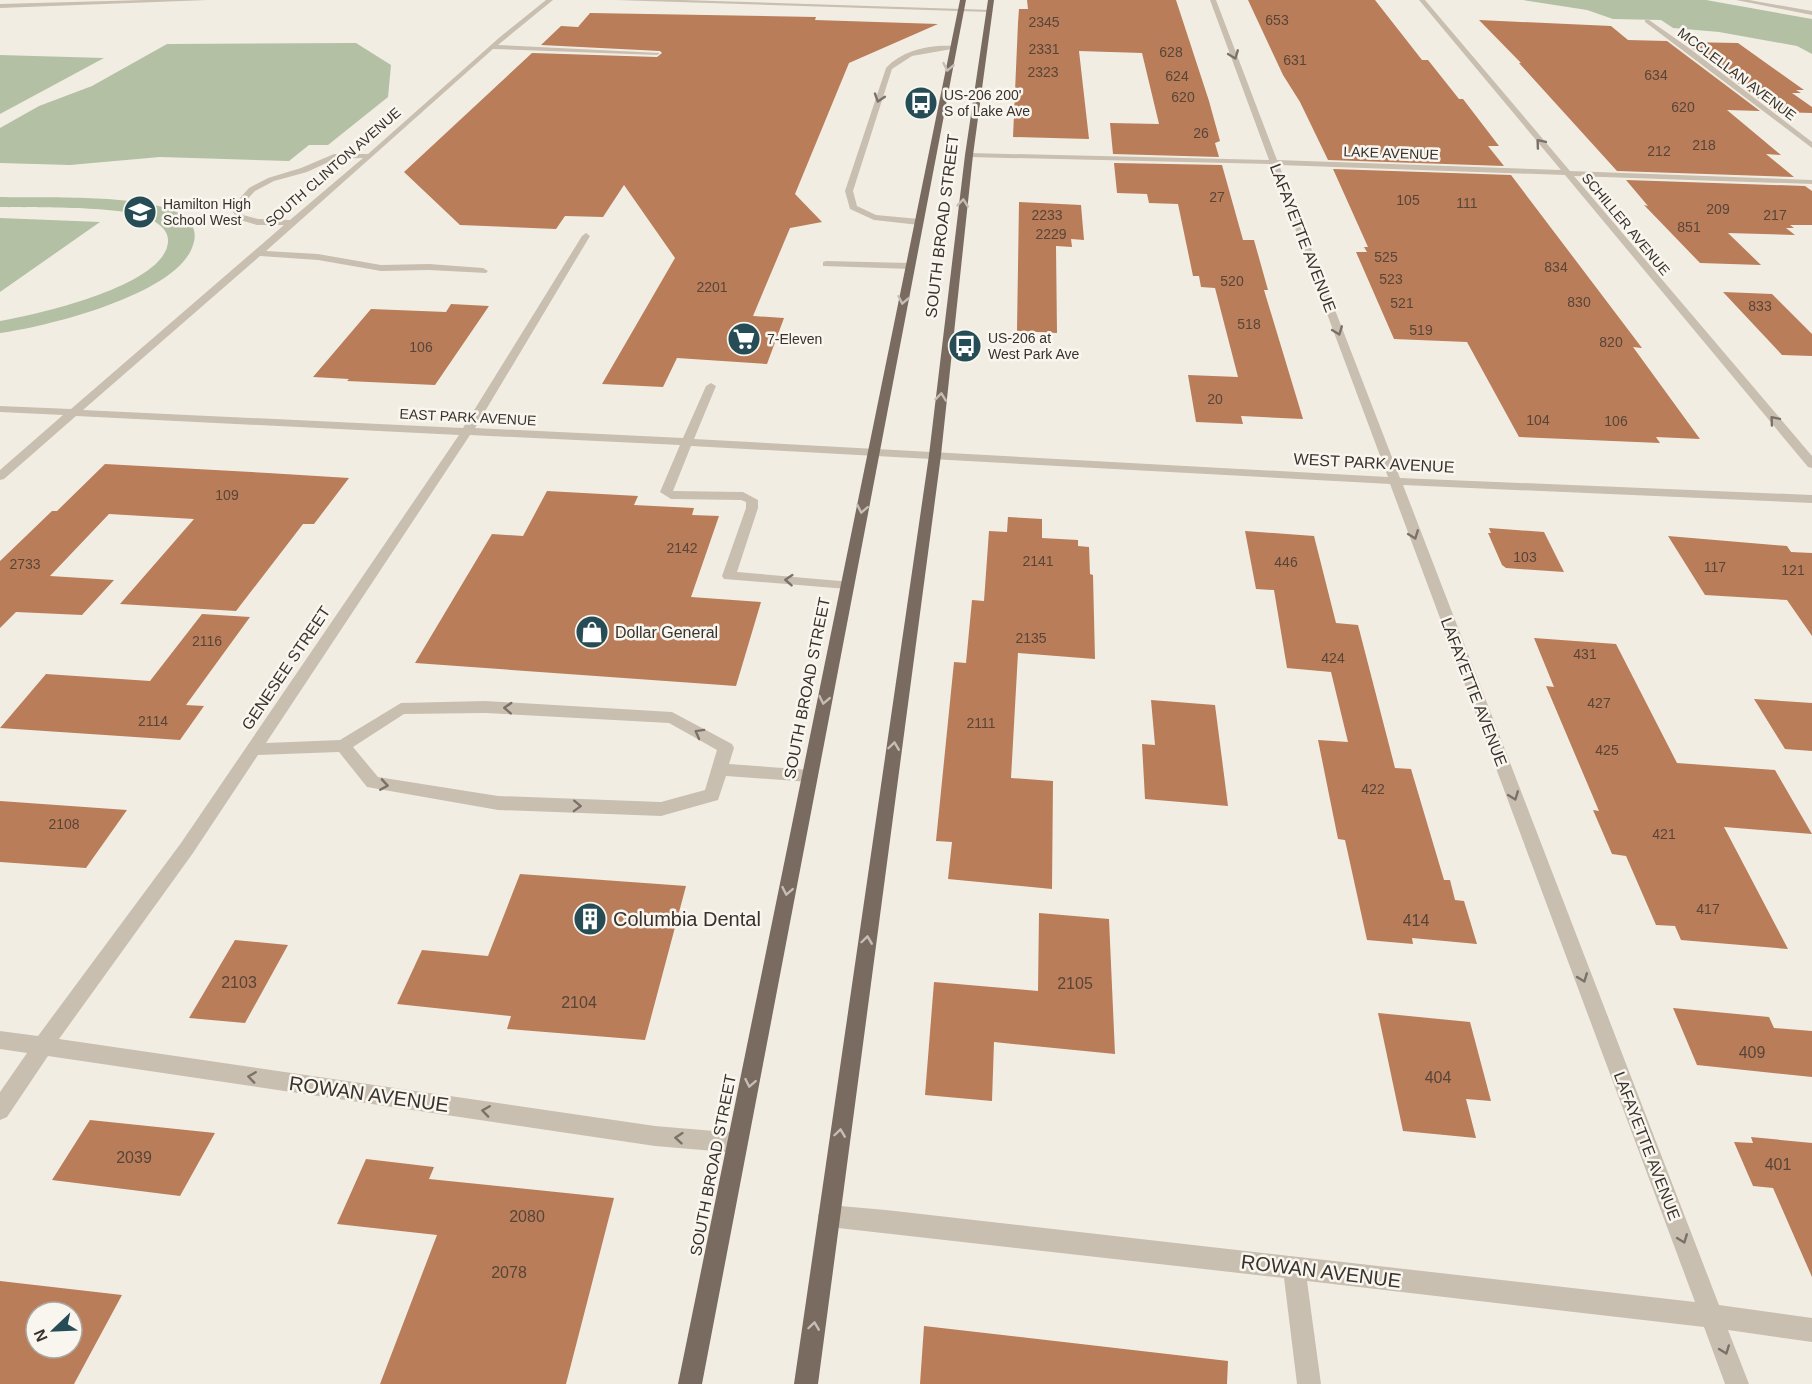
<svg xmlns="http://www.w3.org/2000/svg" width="1812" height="1384" font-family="Helvetica,sans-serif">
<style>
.green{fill:#b3c0a4}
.building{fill:#b97d5a;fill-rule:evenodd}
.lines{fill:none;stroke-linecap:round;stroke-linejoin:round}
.minor{fill:#c9bfb0;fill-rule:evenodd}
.major{fill:#796b60;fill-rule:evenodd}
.oneway{stroke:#7a7168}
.oneway2{stroke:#c6beb6}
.labels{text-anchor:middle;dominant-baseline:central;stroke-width:5;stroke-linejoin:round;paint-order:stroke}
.number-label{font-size:14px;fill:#594538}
.far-street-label{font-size:14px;fill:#39322d;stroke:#f9f6ef}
.far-poi-label{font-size:14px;fill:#39322d;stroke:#f9f6ef;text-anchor:start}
.street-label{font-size:16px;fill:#39322d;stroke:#f9f6ef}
.poi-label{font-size:16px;fill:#39322d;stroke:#f9f6ef;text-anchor:start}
.near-number-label{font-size:16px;fill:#594538}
.near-poi-label{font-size:20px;fill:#39322d;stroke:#f9f6ef;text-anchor:start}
.near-street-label{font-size:20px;fill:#39322d;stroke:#f9f6ef}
</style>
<rect width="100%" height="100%" fill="#f2ede3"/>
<path class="green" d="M1523,0H1706L1812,19V54L1797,46L1719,32L1673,28L1661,20L1613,19L1587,10Z
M356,43L391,65L388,97L328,145H309L289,161L160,157L70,165L0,163V128L39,106L92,86L167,44Z
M0,55L104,58L0,114Z
M0,197C40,198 156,193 185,217C194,225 197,234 193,245C179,294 46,327 0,333V321C35,315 165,286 168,242C169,231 160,224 150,219C123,205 34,208 0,207Z
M0,218L100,222L0,292Z"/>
<path class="building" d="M1027,0H1176L1209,101L1220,141L1215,143L1219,157L1113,154L1110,123L1159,124L1142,53L1079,51L1089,139L1013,137L1018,23L1019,9H1028Z
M1248,0H1375L1422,60H1428L1459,99H1463L1473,112L1499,146H1488L1504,166L1328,160L1300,102L1283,75Z
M590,13L816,17L815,20L938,24L849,63L795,194L822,222L790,228L753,316L784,318L767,364L677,358L663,387L602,384L675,258L624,185L603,217L565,216L556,229L460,225L404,172L532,53L657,57L662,53L660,51L541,45L561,26L578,27Z
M1479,20L1611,26L1628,40L1667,41L1760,111L1727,110L1781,155L1766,154L1794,177L1617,171L1519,63H1521Z
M1684,42L1738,43L1804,90H1796L1801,93H1792L1812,107V113L1776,112Z
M1114,163L1222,165L1243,240H1254L1268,290H1264L1303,419L1241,416L1243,424L1196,422L1188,375L1238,377L1215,288L1201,287L1199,276H1193L1178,204L1149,203L1147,194L1117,193Z
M1333,169L1511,175L1642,348L1633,347L1700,439L1656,437L1660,443L1519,437L1467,342L1394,339L1356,252H1367L1364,247H1368Z
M1626,180L1805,186L1812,191V225H1790L1794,228H1786L1795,235L1728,233L1761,265L1700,263L1644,205L1648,206Z
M1019,202L1081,205L1084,240L1071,239L1072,247L1056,246L1057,333L1017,331Z
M1723,292L1772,294L1812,334V356L1782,355Z
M451,304L489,306L435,385L347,381L349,379L313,377L371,309L446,312Z
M105,464L268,473L349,478L314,524H303L236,611L120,604L194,519L109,514L50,576L114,580L82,615L16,612L0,628V561L52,511H57Z
M547,491L638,496L634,505L694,508L692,515L719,516L691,597L761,602L736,686L415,663L492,534L523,536Z
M1008,517L1042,519V538L1078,540V546L1089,547L1090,574L1093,575L1095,659L1018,653L1011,778L1053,781L1052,889L948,879L952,842L936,841L954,662L966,663L972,600L984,601L989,531L1007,532Z
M1489,528L1544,532L1564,572L1506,568L1502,565L1488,533H1491Z
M1245,531L1314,536L1336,623L1358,625L1395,768L1411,769L1444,880H1450L1455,900L1464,901L1477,944L1412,938L1413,944L1367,940L1345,840L1338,839L1318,740L1348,742L1331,672L1287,668L1274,590L1256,589Z
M1668,536L1787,546L1791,552L1812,553V636L1787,600L1705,595Z
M202,614L250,617L186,705L204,706L180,740L0,728L46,674L150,681Z
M1534,638L1616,644L1677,763L1775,770L1812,834L1724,827L1788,949L1681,940L1675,926L1656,925L1626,856L1612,854L1593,810L1599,811L1546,686L1554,687Z
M1754,699L1812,703V751L1785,749Z
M1151,700L1215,705L1228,806L1145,799L1142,744L1155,745Z
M0,801L127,810L86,868L0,862Z
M520,874L686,886L645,1040L507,1029L511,1016L397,1004L422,950L488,956Z
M1039,913L1109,919L1115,1054L994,1042L992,1101L925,1095L934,982L1038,991Z
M235,940L288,945L245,1023L189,1018Z
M1673,1008L1769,1017L1774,1028L1812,1031V1077L1697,1065Z
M1378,1013L1470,1022L1491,1101L1466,1099L1476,1138L1403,1131Z
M90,1120L215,1133L180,1196L52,1180Z
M1751,1137L1812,1143V1277L1773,1188L1753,1186L1734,1142L1753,1143Z
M366,1159L434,1167L429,1179L614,1198L566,1384H380L437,1235L337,1224Z
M0,1281L122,1295L74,1384H0ZM36,1312H72V1348H36Z
M924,1326L1228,1361L1227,1384H920Z"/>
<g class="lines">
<path class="minor" d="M145,0H208L0,8V4Z
M546,0H553L498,45L660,53L657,55L493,49L266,251L318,254L381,265L429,264L483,268L488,271L486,273L429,270L381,271L318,260L260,256L83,410L463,428L582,236L586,233L590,236L475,428L683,438L706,386L711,383L716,386L694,439L1388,477L1271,164L969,157L965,155L969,153L1269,160L1210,0H1216L1277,160L1561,170L1419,0H1425L1570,171L1812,180V184L1574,176L1812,456V468L1808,467L1565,175L1279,165L1400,478L1812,495V503L1403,485L1719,1305L1812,1318V1342L1728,1330L1749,1384H1725L1704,1327L1307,1281L1321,1384H1297L1284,1278L829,1227L821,1224L818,1216L821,1208L829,1205L886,1210L1695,1302L1390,484L691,446L673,491L743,492L758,500V508L737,572L852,582L854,585L852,588L847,589L724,579L722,576L746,508V502L741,500L671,499L660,492L680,445L470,435L266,743L340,740L401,703L485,701L672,712L732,744L734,748L729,764L810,770L816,772L818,776L816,780L810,782L726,776L718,800L661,816L498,810L367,787L339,752L258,755L193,853L59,1039L655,1126L738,1133L745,1136L748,1143L745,1150L738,1153L655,1146L48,1056L7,1117L0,1120V1092L27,1053L0,1049V1031L38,1036L181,843L459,435L76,416L4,479L0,480V470L63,415L0,412V406L71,409L284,225H257L237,219L231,208L249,188L268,178L301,168L334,154H368L500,37ZM363,158L290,220L258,219L243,215L239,208L255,191L274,181L307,172L335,159ZM485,713L669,723L717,750L705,790L661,802L498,796L378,777L353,747L404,714Z
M615,0H683L993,10L990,12Z
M1736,0H1749L1812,11V15Z
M1645,20H1649L1689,48L1812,142V148L1645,22Z
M954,46L952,49L912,56L892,69L853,191L857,206L876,215L919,219L923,222L919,225L874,220L850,209L845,191L886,68C902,50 931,44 954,46Z
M826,261L910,263L915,266L910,269L823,266V262Z"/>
<path class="major" d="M960,0H966L702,1384H678Z
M988,0H994L973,155L941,455L818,1384H794L929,455L965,155Z"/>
</g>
<defs><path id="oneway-chevron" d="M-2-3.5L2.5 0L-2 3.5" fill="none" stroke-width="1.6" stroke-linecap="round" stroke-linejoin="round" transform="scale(1.5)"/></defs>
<g class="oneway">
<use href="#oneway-chevron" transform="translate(1234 55) rotate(69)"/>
<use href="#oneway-chevron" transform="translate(879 98) rotate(108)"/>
<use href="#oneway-chevron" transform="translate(1540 143) rotate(-130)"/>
<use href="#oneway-chevron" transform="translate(1338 331) rotate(69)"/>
<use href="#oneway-chevron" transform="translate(1774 420) rotate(-130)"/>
<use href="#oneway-chevron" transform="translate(1414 535) rotate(69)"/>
<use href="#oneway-chevron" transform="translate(789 580) rotate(-176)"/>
<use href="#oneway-chevron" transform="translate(508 708) rotate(-177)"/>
<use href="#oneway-chevron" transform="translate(699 733) rotate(-151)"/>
<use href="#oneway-chevron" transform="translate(384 785) rotate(9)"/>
<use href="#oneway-chevron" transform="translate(1514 796) rotate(69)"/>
<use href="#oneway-chevron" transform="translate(577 806) rotate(2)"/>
<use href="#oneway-chevron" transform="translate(1583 978) rotate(69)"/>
<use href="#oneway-chevron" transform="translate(252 1077) rotate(-172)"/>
<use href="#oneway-chevron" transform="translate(486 1111) rotate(-172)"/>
<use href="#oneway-chevron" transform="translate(679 1138) rotate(-175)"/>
<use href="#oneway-chevron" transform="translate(1683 1239) rotate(69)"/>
<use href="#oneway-chevron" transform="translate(1725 1350) rotate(70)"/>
</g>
<g class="oneway2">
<use href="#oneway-chevron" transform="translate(948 67) rotate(101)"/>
<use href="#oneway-chevron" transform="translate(963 203) rotate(-84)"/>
<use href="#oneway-chevron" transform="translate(903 300) rotate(101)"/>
<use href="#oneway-chevron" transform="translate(941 397) rotate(-84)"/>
<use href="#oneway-chevron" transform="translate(862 509) rotate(101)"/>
<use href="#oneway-chevron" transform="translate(824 700) rotate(101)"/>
<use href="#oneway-chevron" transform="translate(894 746) rotate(-82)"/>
<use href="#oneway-chevron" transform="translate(787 891) rotate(101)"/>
<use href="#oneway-chevron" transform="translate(867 940) rotate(-82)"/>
<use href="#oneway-chevron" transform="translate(750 1083) rotate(101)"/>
<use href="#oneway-chevron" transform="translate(840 1133) rotate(-82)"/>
<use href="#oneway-chevron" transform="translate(814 1326) rotate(-82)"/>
</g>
<defs>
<symbol id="bus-disc" viewBox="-11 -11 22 22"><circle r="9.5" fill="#264d56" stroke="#f9f6ef"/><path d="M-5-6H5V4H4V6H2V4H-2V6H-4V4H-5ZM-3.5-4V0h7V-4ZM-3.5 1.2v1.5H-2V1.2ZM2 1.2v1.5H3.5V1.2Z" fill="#fff"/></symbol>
<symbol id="school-disc" viewBox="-11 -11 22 22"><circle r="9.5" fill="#264d56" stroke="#f9f6ef"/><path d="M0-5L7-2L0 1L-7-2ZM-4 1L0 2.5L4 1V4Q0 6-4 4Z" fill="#fff"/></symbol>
<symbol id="supermarket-disc" viewBox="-11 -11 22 22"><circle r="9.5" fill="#264d56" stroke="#f9f6ef"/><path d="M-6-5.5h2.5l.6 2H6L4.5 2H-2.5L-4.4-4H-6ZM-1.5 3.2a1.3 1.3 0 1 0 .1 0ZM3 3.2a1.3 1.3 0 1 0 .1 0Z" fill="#fff"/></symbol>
<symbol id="shop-disc" viewBox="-11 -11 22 22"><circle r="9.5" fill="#264d56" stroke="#f9f6ef"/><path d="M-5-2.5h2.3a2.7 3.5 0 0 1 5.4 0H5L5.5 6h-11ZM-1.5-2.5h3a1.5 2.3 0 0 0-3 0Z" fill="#fff"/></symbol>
<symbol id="building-disc" viewBox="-11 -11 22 22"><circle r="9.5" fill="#264d56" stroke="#f9f6ef"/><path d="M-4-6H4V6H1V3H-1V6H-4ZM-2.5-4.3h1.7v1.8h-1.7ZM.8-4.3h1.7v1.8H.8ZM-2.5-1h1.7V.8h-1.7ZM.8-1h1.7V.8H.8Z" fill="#fff"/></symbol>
</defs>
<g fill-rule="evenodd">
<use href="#bus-disc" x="902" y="84" width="38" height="38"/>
<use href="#school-disc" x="121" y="193" width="38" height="38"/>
<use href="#supermarket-disc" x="725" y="320" width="38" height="38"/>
<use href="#bus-disc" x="946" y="327" width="38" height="38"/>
<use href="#shop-disc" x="573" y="613" width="38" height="38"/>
<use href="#building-disc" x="571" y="900" width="38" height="38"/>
</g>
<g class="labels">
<g class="number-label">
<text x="1277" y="20">653</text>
<text x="1044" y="22">2345</text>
<text x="1044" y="49">2331</text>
<text x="1171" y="52">628</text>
<text x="1295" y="60">631</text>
<text x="1043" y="72">2323</text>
<text x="1656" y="75">634</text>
<text x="1177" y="76">624</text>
<text x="1183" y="97">620</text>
<text x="1683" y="107">620</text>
<text x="1201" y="133">26</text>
<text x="1704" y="145">218</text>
<text x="1659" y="151">212</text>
<text x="1217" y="197">27</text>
<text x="1408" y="200">105</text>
<text x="1467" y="203">111</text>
<text x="1718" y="209">209</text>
<text x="1047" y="215">2233</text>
<text x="1775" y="215">217</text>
<text x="1689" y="227">851</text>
<text x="1051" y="234">2229</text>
<text x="1386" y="257">525</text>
<text x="1556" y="267">834</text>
<text x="1391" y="279">523</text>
<text x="1232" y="281">520</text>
<text x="712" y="287">2201</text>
<text x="1579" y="302">830</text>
<text x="1402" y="303">521</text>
<text x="1760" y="306">833</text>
<text x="1249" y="324">518</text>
<text x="1421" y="330">519</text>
<text x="1611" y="342">820</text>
<text x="421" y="347">106</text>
<text x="1215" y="399">20</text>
<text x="1538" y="420">104</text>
<text x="1616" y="421">106</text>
<text x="227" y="495">109</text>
<text x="682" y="548">2142</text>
<text x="1525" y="557">103</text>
<text x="1038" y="561">2141</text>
<text x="1286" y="562">446</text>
<text x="25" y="564">2733</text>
<text x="1715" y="567">117</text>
<text x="1793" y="570">121</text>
<text x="1031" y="638">2135</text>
<text x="207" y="641">2116</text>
<text x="1585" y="654">431</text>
<text x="1333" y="658">424</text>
<text x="1599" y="703">427</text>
<text x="153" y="721">2114</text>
<text x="981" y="723">2111</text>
<text x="1607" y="750">425</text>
<text x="1373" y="789">422</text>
<text x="64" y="824">2108</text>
<text x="1664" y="834">421</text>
<text x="1708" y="909">417</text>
</g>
<g class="far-street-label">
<text transform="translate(1737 74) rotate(37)">MCCLELLAN AVENUE</text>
<text transform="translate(1391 153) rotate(2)">LAKE AVENUE</text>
<text transform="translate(333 167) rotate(-41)">SOUTH CLINTON AVENUE</text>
<text transform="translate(1626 224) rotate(50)">SCHILLER AVENUE</text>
<text transform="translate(468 417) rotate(3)">EAST PARK AVENUE</text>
</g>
<g class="far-poi-label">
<text x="944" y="95">US-206 200'<tspan x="944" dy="16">S of Lake Ave</tspan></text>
<text x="163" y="204">Hamilton High<tspan x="163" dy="16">School West</tspan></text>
<text x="988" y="338">US-206 at<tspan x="988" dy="16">West Park Ave</tspan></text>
<text x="767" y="339">7-Eleven</text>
</g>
<g class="street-label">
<text transform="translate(942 226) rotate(-83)">SOUTH BROAD STREET</text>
<text transform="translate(1303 238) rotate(69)">LAFAYETTE AVENUE</text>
<text transform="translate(1374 463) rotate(3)">WEST PARK AVENUE</text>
<text transform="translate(286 668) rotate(-56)">GENESEE STREET</text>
<text transform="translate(807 688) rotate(-79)">SOUTH BROAD STREET</text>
<text transform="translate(1474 692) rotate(69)">LAFAYETTE AVENUE</text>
<text transform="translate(1647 1146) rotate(69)">LAFAYETTE AVENUE</text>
<text transform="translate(713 1165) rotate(-79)">SOUTH BROAD STREET</text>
</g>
<g class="poi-label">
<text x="615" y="632">Dollar General</text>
</g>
<g class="near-number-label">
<text x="1416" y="920">414</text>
<text x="239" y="982">2103</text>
<text x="1075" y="983">2105</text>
<text x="579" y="1002">2104</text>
<text x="1752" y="1052">409</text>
<text x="1438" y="1077">404</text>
<text x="134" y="1157">2039</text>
<text x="1778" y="1164">401</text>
<text x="527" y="1216">2080</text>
<text x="509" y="1272">2078</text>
</g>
<g class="near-poi-label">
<text x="613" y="919">Columbia Dental</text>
</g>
<g class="near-street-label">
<text transform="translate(369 1094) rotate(8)">ROWAN AVENUE</text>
<text transform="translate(1321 1271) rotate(7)">ROWAN AVENUE</text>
</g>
</g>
<g transform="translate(54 1330) rotate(247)"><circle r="28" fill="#f9f6ef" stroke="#aca8a1" stroke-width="1.5"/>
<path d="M0-4.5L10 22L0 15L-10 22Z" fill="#264d56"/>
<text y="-9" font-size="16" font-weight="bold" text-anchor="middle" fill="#39322d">N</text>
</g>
</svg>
